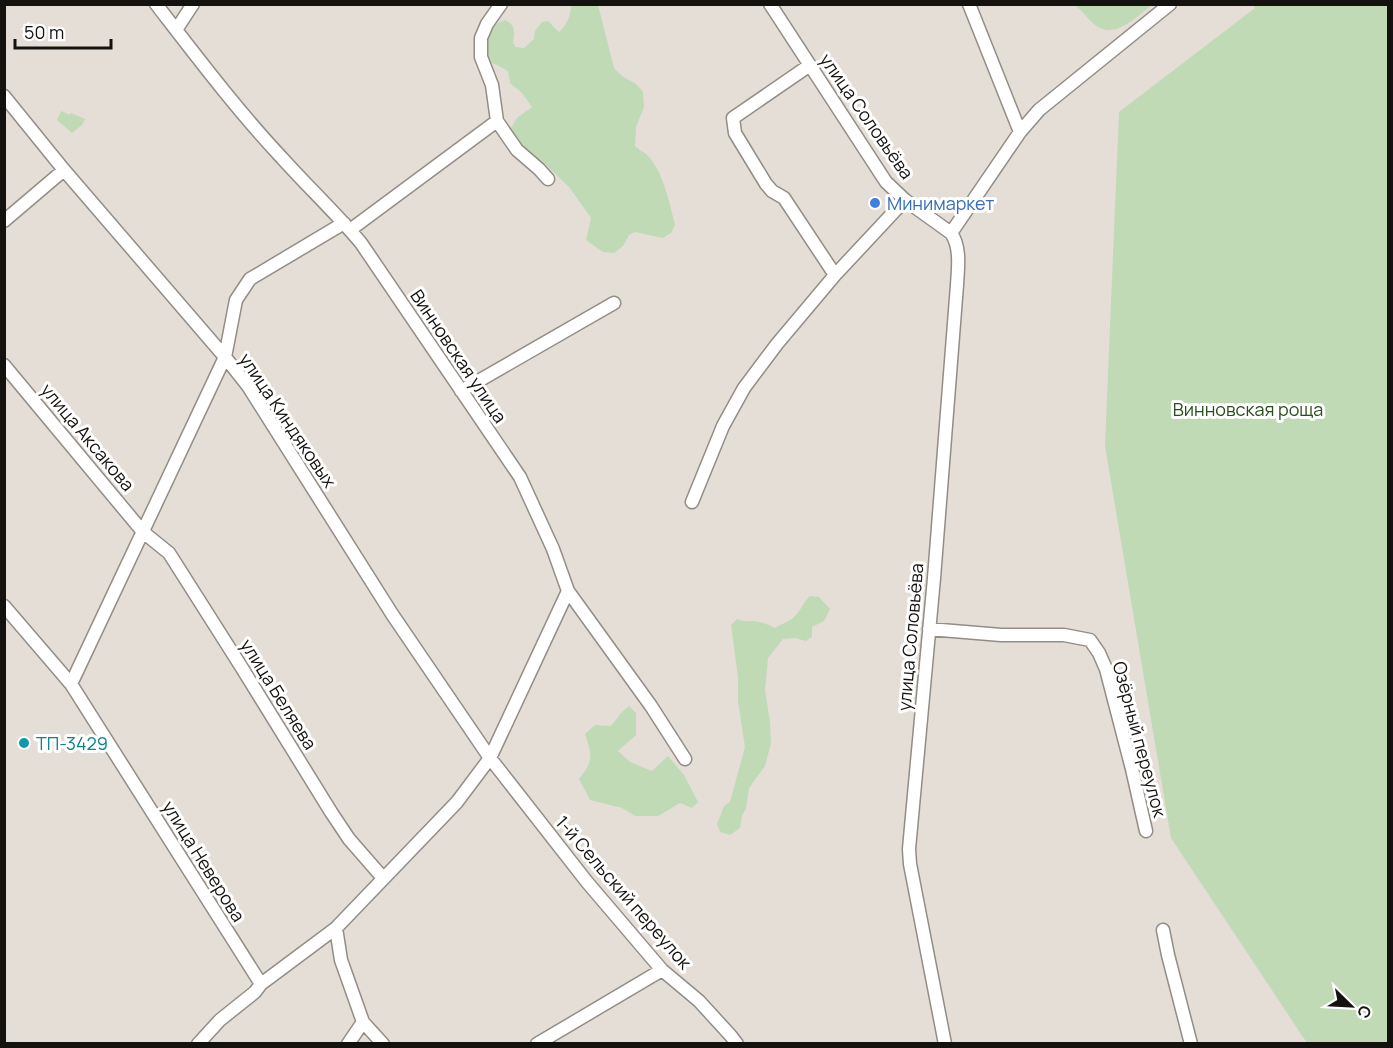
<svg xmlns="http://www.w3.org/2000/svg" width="1393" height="1048" font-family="Manrope,sans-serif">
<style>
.green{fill:#bfdab5}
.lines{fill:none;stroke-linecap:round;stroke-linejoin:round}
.minor-casing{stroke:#928d86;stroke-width:15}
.minor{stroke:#fff;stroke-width:12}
.shop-dot{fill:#3f7fe0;stroke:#fff;stroke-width:2}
.culture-dot{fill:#0f9aa8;stroke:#fff;stroke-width:2}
.labels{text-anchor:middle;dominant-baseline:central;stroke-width:6;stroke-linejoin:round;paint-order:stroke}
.street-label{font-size:18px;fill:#13120f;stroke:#fff}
.shop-label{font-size:18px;fill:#366cbe;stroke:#fff;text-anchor:start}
.park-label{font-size:18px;fill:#294d1b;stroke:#fff}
.culture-label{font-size:18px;fill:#0d838f;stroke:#fff;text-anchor:start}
</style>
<rect width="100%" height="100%" fill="#e4ded7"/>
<path class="green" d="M571,5H598L614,68L622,76L636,84L643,92L644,107L636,127L635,146C640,151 646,153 650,158C664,175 670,205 675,225L671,233L663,238L635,232L629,235L623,246L614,253L603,252L586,240L591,218L569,187L543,162L522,150L512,134L511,128L517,118L532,107L522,93L510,83L508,71L497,65L487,61C483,43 487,26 505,20C517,26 514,32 513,43L516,47L524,48L534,39L535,31L542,22L548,21L559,32C567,25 571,15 571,5Z
M1075,5H1152C1136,17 1115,40 1095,25C1088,19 1082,11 1075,5Z
M1253,5H1388V1043H1307L1171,838L1105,446L1119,112L1255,8Z
M61,111L70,115L71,113L85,119L82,125L72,133L57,120Z
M810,596L819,597L830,609L824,621L812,627V637L806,641L795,638L783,639L768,658L765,690L770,722L771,743L765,766L749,788L746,808L742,816L740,828L730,835L720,832L717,824L724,806L730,802L745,747L738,701V677L731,625L737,619C744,622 746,621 753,621C761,621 768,625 775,628C781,624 789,622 794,617C801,611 803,602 810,596Z
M629,706L636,713V735L618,751L630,762L652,771L668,756L684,775L698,802L692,808L680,803L658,816H635L622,808L590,800L579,779C594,761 592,755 585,734L595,725L611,726L622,712Z"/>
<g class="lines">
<defs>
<path id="minor" d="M156,4C197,57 237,110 282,158C308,187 336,213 361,243L520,477L553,549L568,591L651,706L685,759
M501,4L487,24L481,38V57L492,85L497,121L517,150L539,169L548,179
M770,4L886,182L905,200L951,233C961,247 958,268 957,285L934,578L909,849L910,864L945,1044
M969,4L1020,132
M176,30L193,4
M810,65L733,118L735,133L766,184L772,191L784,198L835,275
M4,96L64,170L225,357L248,386L392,614L490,758L587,882L662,970L699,1001L731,1036L737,1044
M4,221L64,170
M350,230L497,121
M951,233L1020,132L1039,110L1170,4
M4,365L143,532L169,553L242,668L331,812L349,839L383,878
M461,391L614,303
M692,502L723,426L744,388L777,344L835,275L905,200
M4,606L71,684L261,984
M929,629L1001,635H1064L1090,640L1099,653L1106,669L1132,769L1146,831
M71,684L225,357L236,300L250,279L344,223
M336,928L341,960L363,1022L383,1044
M1163,930L1168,955L1191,1044
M198,1044L220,1020L255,992L261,984L336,928L457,802L490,758L568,591
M348,1044L363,1022
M537,1044L662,970"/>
</defs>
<use href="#minor" class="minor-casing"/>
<use href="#minor" class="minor"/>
</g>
<circle class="shop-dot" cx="875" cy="203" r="6"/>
<circle class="culture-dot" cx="24" cy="743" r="6"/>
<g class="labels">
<g class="street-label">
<text transform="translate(867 116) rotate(55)">улица Соловьёва</text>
<text transform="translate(459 356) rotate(56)">Винновская улица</text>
<text transform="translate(288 420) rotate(56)">улица Киндяковых</text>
<text transform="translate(88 437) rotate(50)">улица Аксакова</text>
<text transform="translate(910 637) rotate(-85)">улица Соловьёва</text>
<text transform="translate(279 694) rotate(58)">улица Беляева</text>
<text transform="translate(1140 739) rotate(75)">Озёрный переулок</text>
<text transform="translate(204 861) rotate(58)">улица Неверова</text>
<text transform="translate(624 892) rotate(49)">1-й Сельский переулок</text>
</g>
<g class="shop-label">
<text x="887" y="203">Минимаркет</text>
</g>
<g class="park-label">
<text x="1248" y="409">Винновская роща</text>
</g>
<g class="culture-label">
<text x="36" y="743">ТП-3429</text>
</g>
</g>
<rect width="1393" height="1048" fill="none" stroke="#13120f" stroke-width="12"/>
<g transform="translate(1351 1006) rotate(114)" stroke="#ffffff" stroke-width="4.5" paint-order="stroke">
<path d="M0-4.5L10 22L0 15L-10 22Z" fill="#13120f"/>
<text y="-9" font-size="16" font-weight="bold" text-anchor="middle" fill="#13120f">С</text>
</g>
<path d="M15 39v9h96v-9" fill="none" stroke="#13120f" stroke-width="3"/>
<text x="24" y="39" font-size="18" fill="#13120f" stroke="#ffffff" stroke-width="4.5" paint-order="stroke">50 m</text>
</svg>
